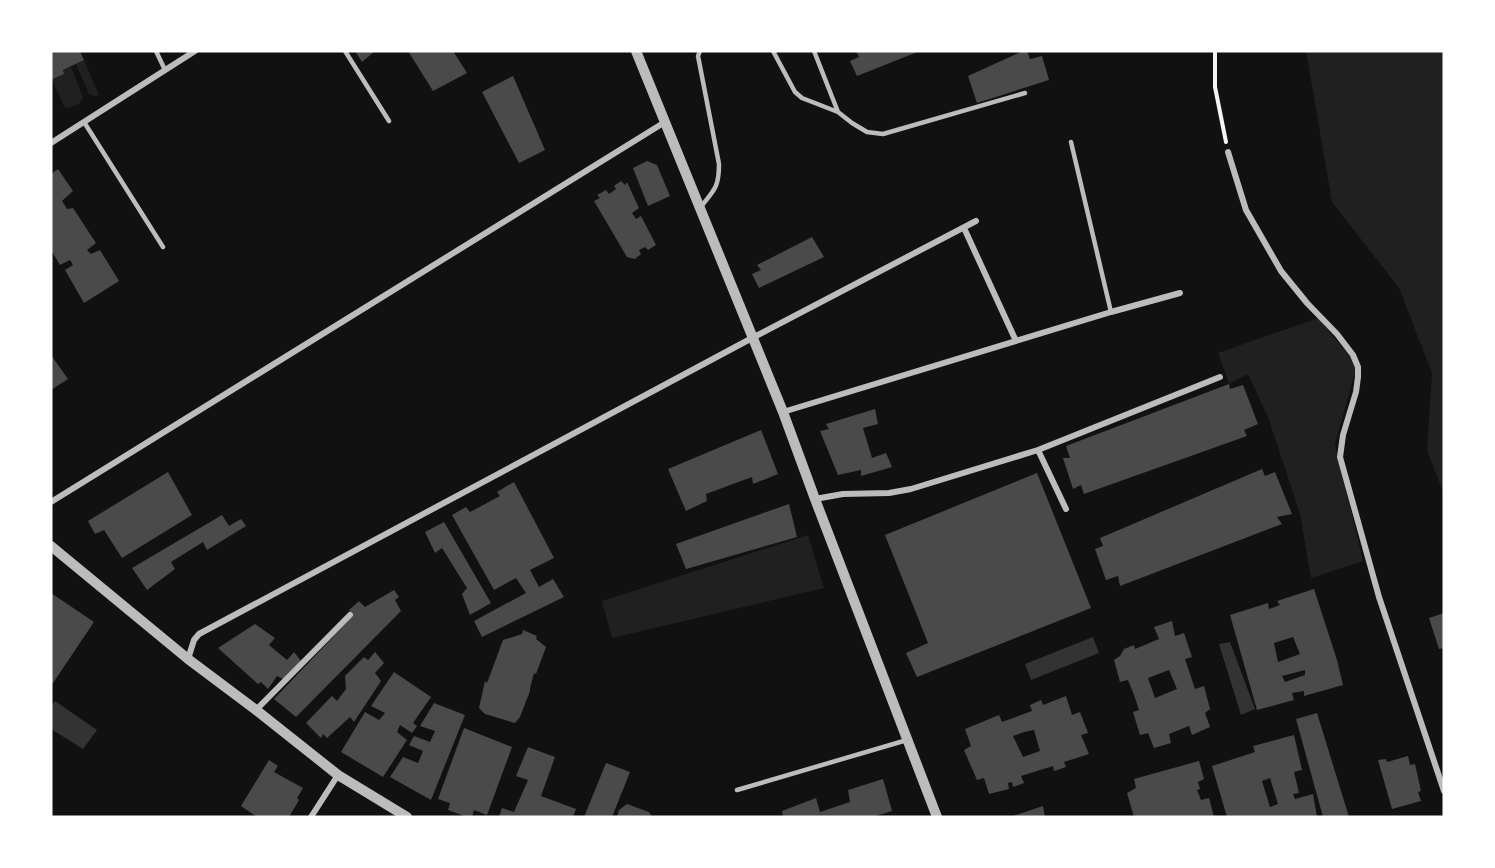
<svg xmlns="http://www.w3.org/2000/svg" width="1495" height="868" font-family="'PT Sans Narrow',sans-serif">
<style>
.green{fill:#202020}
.water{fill:#333}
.building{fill:#4a4a4a;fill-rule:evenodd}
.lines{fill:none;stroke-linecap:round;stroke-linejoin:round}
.path{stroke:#f5f5f5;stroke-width:4}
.service{stroke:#bcbcbc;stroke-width:4.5}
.minor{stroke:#bcbcbc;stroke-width:6}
.tertiary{stroke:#bcbcbc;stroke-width:10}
</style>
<rect width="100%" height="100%" fill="#111"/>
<path class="green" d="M1306,51H1444V495L1427,450L1432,373L1399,288L1332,202Z
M84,60L99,95L95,96L89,94L76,64Z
M71,67L83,97L79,104L68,108H65L52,80L64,74L63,70Z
M1318,318L1357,365L1335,444L1363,561L1311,578L1300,514L1268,417L1248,374L1229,384L1218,353Z
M808,535L824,588L612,638L602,601Z"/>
<path class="water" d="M1093,637L1099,653L1031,680L1025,664Z
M1230,642L1255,709L1241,715L1219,644Z
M55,701L97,730L83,749L51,729V706Z"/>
<path class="building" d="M51,51H80L84,60L63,70L64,74L51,80Z
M355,51H375L362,62Z
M408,51H453L467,73L433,91Z
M856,51H920L857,76L850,61L859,57Z
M1023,51H1027L1030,59L1042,56L1049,80L977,103L968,76Z
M513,76L545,150L519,163L482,92Z
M647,161L657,165L670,196L648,206L633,168Z
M58,169L73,191L62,201L67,209L73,208L96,243L87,250L91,254L100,250L119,281L84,303L65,270L73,265L70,260L60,265L51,250V174Z
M621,181L625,185L627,182L639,208L632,213L636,219L641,216L656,245L648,250L645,247L639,250L641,254L635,259L627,257L594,201L600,198L597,195L606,190L609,194L616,189L614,186Z
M812,237L824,257L759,288L752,274L761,270L757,265Z
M51,355L68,379L51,390Z
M1229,384L1230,389L1243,385L1258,424L1244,430L1247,436L1084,494L1081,485L1073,489L1063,458H1070L1066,446Z
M875,409L878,424L863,428L872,458L886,453L892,467L861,476V470L838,475L820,431L829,429L826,424Z
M761,430L778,474L753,484L752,477L706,494L707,501L686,511L668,469Z
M1262,469L1265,476L1275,472L1292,514L1277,517L1282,524L1120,586L1118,576L1106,580L1095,549L1103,546L1100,538Z
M168,472L192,515L122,558L104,530L95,534L88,521Z
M1037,473L1091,608L917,677L906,653L928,643L885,535Z
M514,482L554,558L530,570L539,587L553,579L564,597L482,637L474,621L526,593L516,578L494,590L452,515L466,507L470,512L500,496L497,492Z
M789,504L797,537L686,569L676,544Z
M222,515L229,526L241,519L246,526L207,550L203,542L171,562L175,569L147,590L132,568Z
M444,522L491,603L470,615L462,594L467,588L442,548L435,553L425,532Z
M1314,589L1337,660L1343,685L1304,696V691L1292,693L1294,700L1257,710L1230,615L1268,603L1269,609L1280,605L1277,601ZM1293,637L1300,654L1278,662L1274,643ZM1305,670V675L1285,682L1282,676Z
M394,590L399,597L395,600L401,611L296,717L274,699L353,616L349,610L359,601L365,607Z
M51,593L94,622L51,686Z
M1444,613V648L1439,649L1429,618Z
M1172,621L1175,636L1184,633L1192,657L1185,659L1195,689L1204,686L1210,709L1205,713L1210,727L1192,735L1189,726L1169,734L1171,743L1154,748L1148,733L1140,735L1133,712L1139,710L1134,695L1128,680L1120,682L1114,660L1120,656L1124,649L1134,645L1135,649L1159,639L1154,627ZM1169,670L1177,689L1155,698L1148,678Z
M255,624L275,638L269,645L287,660L294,652L301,661L283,679L277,676L268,689L261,682L258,684L218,648Z
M523,630L537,636L536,639L546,647L536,674L534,673L530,688V691L520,717L515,723L485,714L479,708L485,681L487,683L503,640L522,634Z
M375,652L384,663L375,673L381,681L354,722L350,717L327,738L323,734L321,738L306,723L332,696L337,701L346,689L345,676L364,657L368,660Z
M394,672L431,697L413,723L417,726L412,733L400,725L397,732L407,740L383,777L341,752L365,712L379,720L385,713L371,706Z
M1066,696L1072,715L1080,712L1088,733L1081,735L1089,754L1064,762L1066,767L1054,771L1053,766L1021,776L1024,783L1013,787L1012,782L1008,783L1009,789L989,794L984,778L977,780L964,750L971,746L965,729L999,715L1002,722L1032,711L1030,705L1041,700L1043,705ZM1034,730L1040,751L1023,757L1013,736L1024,732Z
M434,703L465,715L431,800L390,777L403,757L418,763L423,751L409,745L414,736L430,742L435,731L420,726Z
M1317,713L1349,817H1323L1296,719Z
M464,728L512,747L487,815L474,810L472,817H467L448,810L450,803L438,799Z
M1294,735L1302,770L1294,772L1299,793L1293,794L1295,799L1313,794L1317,817H1227L1212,766L1255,752L1253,746ZM1270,778L1278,804L1270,807L1262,781Z
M528,747L555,757L541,796L576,809L573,817H499L502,808L514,812L528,780L516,776Z
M1408,756L1410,765L1415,764L1421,791L1418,792L1421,801L1392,809L1378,760L1386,759L1387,762Z
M269,760L278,766L274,772L303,788L297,798L299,800L289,817L287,816L286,817L278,816L277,817H257L241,806Z
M1199,761L1204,779L1198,782L1200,789L1197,790L1201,800L1209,798L1214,817H1134L1127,793L1136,788L1134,779Z
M606,763L630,772L612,817H584Z
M883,779L892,811L872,817H783L782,811L816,798L820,812L850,802L848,790Z
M627,804L649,812L652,817H617L619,810Z
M1043,806L1045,817H1010Z"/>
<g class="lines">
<path class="path" d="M1215,51V87L1226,142"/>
<path class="service" d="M156,51L165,70
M345,51L389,121
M700,51L698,56L719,164C719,188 714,190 700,208
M773,51L795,92L802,98L838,112L852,123L867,132L883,134L1025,93
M814,51L838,112
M84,122L163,247
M1071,142L1111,312
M737,790L907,740"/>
<path class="minor" d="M51,143L195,51
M1228,152L1246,210L1281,271L1307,303L1337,334L1353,355L1358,367V377L1356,392L1343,435L1340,457L1379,597L1444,791
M964,228L1016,341
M783,412L1111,312L1180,293
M1038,450L1066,509
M815,499L843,494L889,493L911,489L1038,450L1220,377
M51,502L665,122
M188,659L194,640L199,634L754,337L976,221
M256,710L350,615
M311,817L338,775"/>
<path class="tertiary" d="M636,51L783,412L815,499L937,817
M51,546L188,659L256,710L338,775L407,817"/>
</g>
<rect width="1495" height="868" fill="none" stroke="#ffffff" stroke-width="105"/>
</svg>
